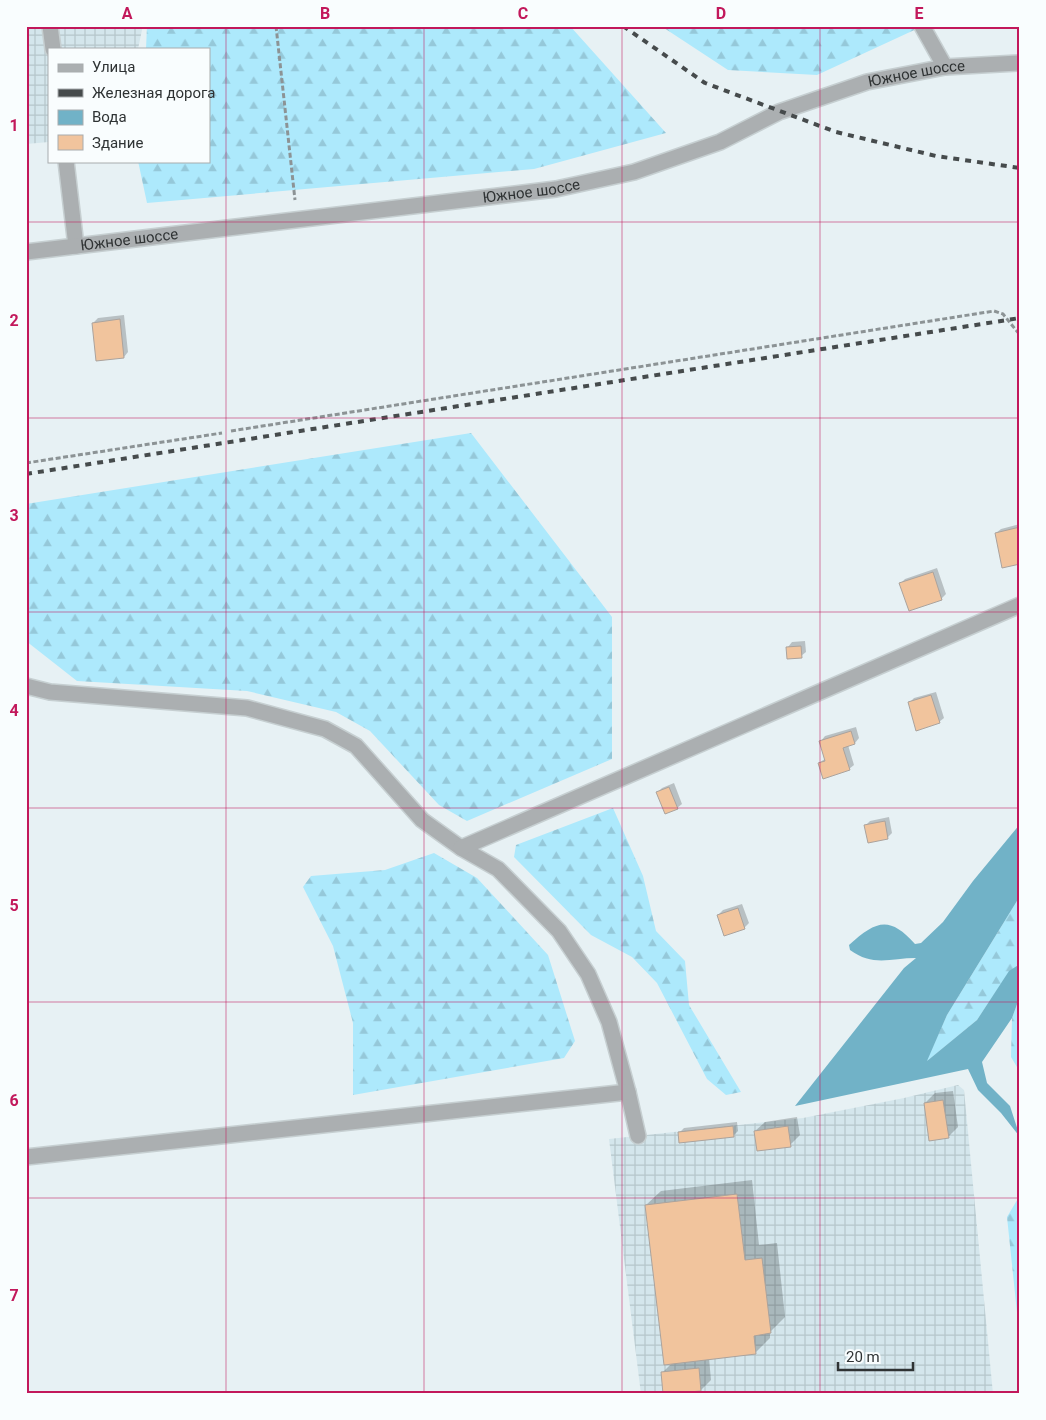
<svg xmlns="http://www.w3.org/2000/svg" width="1046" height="1420" font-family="Roboto,sans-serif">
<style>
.industrial{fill:url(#industrial-grid)}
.forest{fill:url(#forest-firs)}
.water{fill:#71b2c7}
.shadow{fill:#0003}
.building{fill:#f1c49d;stroke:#aba39d}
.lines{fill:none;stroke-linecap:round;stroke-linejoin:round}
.minor-casing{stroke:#c6cfd1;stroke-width:18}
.path{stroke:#8c9395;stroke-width:3;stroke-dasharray:5 2.5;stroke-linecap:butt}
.minor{stroke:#abafb1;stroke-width:15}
.rail{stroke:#464b4c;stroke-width:4;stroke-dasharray:6 6;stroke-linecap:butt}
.grid{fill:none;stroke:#c2185b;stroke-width:1;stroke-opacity:0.55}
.labels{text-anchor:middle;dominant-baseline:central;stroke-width:4.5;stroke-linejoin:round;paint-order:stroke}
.street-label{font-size:15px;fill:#2f3334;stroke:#f9fdfe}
.neatline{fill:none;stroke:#c2185b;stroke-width:2}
.grid-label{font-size:16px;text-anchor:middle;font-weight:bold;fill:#c2185b}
</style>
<defs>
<pattern id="industrial-grid" width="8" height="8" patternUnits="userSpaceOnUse" patternTransform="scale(1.25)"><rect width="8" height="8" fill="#d4e6ec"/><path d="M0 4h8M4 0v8" fill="none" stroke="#b6c6cb"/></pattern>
<pattern id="forest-firs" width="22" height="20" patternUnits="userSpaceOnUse" patternTransform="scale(1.25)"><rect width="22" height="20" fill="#ade9fc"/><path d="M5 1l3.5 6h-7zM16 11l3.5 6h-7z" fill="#95c8d9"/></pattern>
</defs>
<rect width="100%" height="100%" fill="#e7f1f4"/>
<path class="industrial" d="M26,26H142V30L138,49H49V142L26,144Z
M958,1085L964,1090L993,1394H641L609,1139L803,1118L904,1098Z"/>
<path class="forest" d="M147,26H570L666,133L534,169L147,203L138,161H209V49H146Z
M661,26H923L817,75L728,70Z
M471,433L612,617V759L467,821L439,805L370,731L336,712L247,691L77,681L26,641V504Z
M613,808L643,876L656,931L685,961L689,1005L741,1092L726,1095L707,1079L657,983L632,957L591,935L514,857L516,845Z
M434,853L477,878L548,955L575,1041L564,1058L353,1095V1023L333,946L303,887L311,876L385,870Z
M1020,896V964L1009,972L977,1020L926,1062L947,1015Z
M1020,996V1072L1011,1057L1012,1018Z
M1020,1195V1341L1007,1217Z"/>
<path class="water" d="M1020,824V896L947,1015L927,1061L977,1020L1009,971L1020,964V996L1012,1018L982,1062L987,1083L1010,1106L1020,1137L1001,1113L978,1090L968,1069L795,1106L904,968L916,958C891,958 873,967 850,950L849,945C876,921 889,915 915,944L921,943L943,922L973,881Z"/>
<path class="shadow" d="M124,315L128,352L124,357L93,323L98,318Z
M1020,524V563L996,533L1001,529Z
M937,568L946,594L941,599L901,583L905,579Z
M805,641L806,652L801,656L788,647L792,642Z
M936,692L944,718L939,722L909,703L914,698Z
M856,727L859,738L855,743L848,745L854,765L849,769L819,763L826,758L821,741L825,736Z
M674,783L682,804L677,808L658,792L662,788Z
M889,817L892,833L888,837L869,841L866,825L870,821Z
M742,904L749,923L744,928L718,915L723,910Z
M953,1091L958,1127L948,1137L925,1103L935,1093Z
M797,1117L800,1135L790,1145L755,1131L765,1122Z
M737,1122L738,1131L733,1136L679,1133L684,1128Z
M752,1180L759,1245L777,1243L785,1317L770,1332V1338L755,1353L709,1358L711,1380L701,1390L662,1373L672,1363L646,1205L661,1191Z"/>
<path class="building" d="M120,319L124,358L96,361L92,323Z
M1020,527V564L1002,568L995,533Z
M933,572L942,600L909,611L899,583Z
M801,646L802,658L787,659L786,647Z
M931,695L940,723L916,731L908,702Z
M851,731L855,744L843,748L850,770L823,779L818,763L825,761L819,741Z
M669,787L678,809L665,814L656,792Z
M885,821L888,839L868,843L864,825Z
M738,908L745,929L724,936L717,915Z
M943,1100L949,1138L929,1141L924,1103Z
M733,1126L734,1137L679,1143L678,1132Z
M788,1126L791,1147L757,1151L754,1131Z
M737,1194L745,1260L762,1258L771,1333L754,1336L756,1354L664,1365L645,1205Z
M699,1368L701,1391L663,1394L661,1372Z"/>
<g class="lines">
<defs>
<g id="minor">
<path d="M50,26L53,49"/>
<path d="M922,26L945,67"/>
<path d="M66,161L76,246"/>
<path id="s1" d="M26,252L556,189L634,172L720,142L779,112L867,82L945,67L1020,63"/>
<path d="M26,686L50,692L247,708L325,729L356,746L422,820L461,848L498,869L559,931L588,974L609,1022L628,1092L638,1136"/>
<path d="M461,848L1020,605"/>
<path d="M26,1157L628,1092"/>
</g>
</defs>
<use href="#minor" class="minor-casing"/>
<path class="path" d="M276,26L295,200
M231,431L994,311L1003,314L1020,335
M26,463L222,433"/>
<use href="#minor" class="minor"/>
<path class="rail" d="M623,26L705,83L836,132L936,156L1020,168
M26,474L1020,318"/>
</g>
<path class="grid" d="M226,26V1394M424,26V1394M622,26V1394M820,26V1394M26,222H1020M26,418H1020M26,612H1020M26,808H1020M26,1002H1020M26,1198H1020"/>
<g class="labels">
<g class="street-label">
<text stroke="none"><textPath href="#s1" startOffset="914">Южное шоссе</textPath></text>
<text stroke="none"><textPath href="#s1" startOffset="509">Южное шоссе</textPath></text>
<text stroke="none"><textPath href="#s1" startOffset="104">Южное шоссе</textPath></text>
</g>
</g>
<rect width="1046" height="1420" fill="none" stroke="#f9fdfe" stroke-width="55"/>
<rect x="48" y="48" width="162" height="115" fill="#f9fdfe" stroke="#a8acad"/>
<rect x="58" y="64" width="25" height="8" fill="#abafb1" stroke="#a8acad"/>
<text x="92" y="72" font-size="15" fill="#2f3334">Улица</text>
<rect x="58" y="89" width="25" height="8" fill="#464b4c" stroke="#a8acad"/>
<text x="92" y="98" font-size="15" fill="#2f3334">Железная дорога</text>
<rect x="58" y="110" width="25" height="15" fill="#71b2c7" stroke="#a8acad"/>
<text x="92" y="122" font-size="15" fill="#2f3334">Вода</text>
<rect x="58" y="135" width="25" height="15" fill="#f1c49d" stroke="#a8acad"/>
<text x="92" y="148" font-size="15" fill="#2f3334">Здание</text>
<path d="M838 1362v8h75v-8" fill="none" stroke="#2f3334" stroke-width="2.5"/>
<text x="846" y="1362" font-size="15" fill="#2f3334" stroke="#f9fdfe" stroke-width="4" paint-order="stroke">20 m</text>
<rect x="28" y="28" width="990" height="1364" class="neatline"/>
<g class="grid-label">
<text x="127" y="19">A</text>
<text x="325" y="19">B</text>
<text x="523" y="19">C</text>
<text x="721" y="19">D</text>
<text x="919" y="19">E</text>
<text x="14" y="131">1</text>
<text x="14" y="326">2</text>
<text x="14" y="521">3</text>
<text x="14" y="716">4</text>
<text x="14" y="911">5</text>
<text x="14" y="1106">6</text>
<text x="14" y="1301">7</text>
</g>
</svg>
